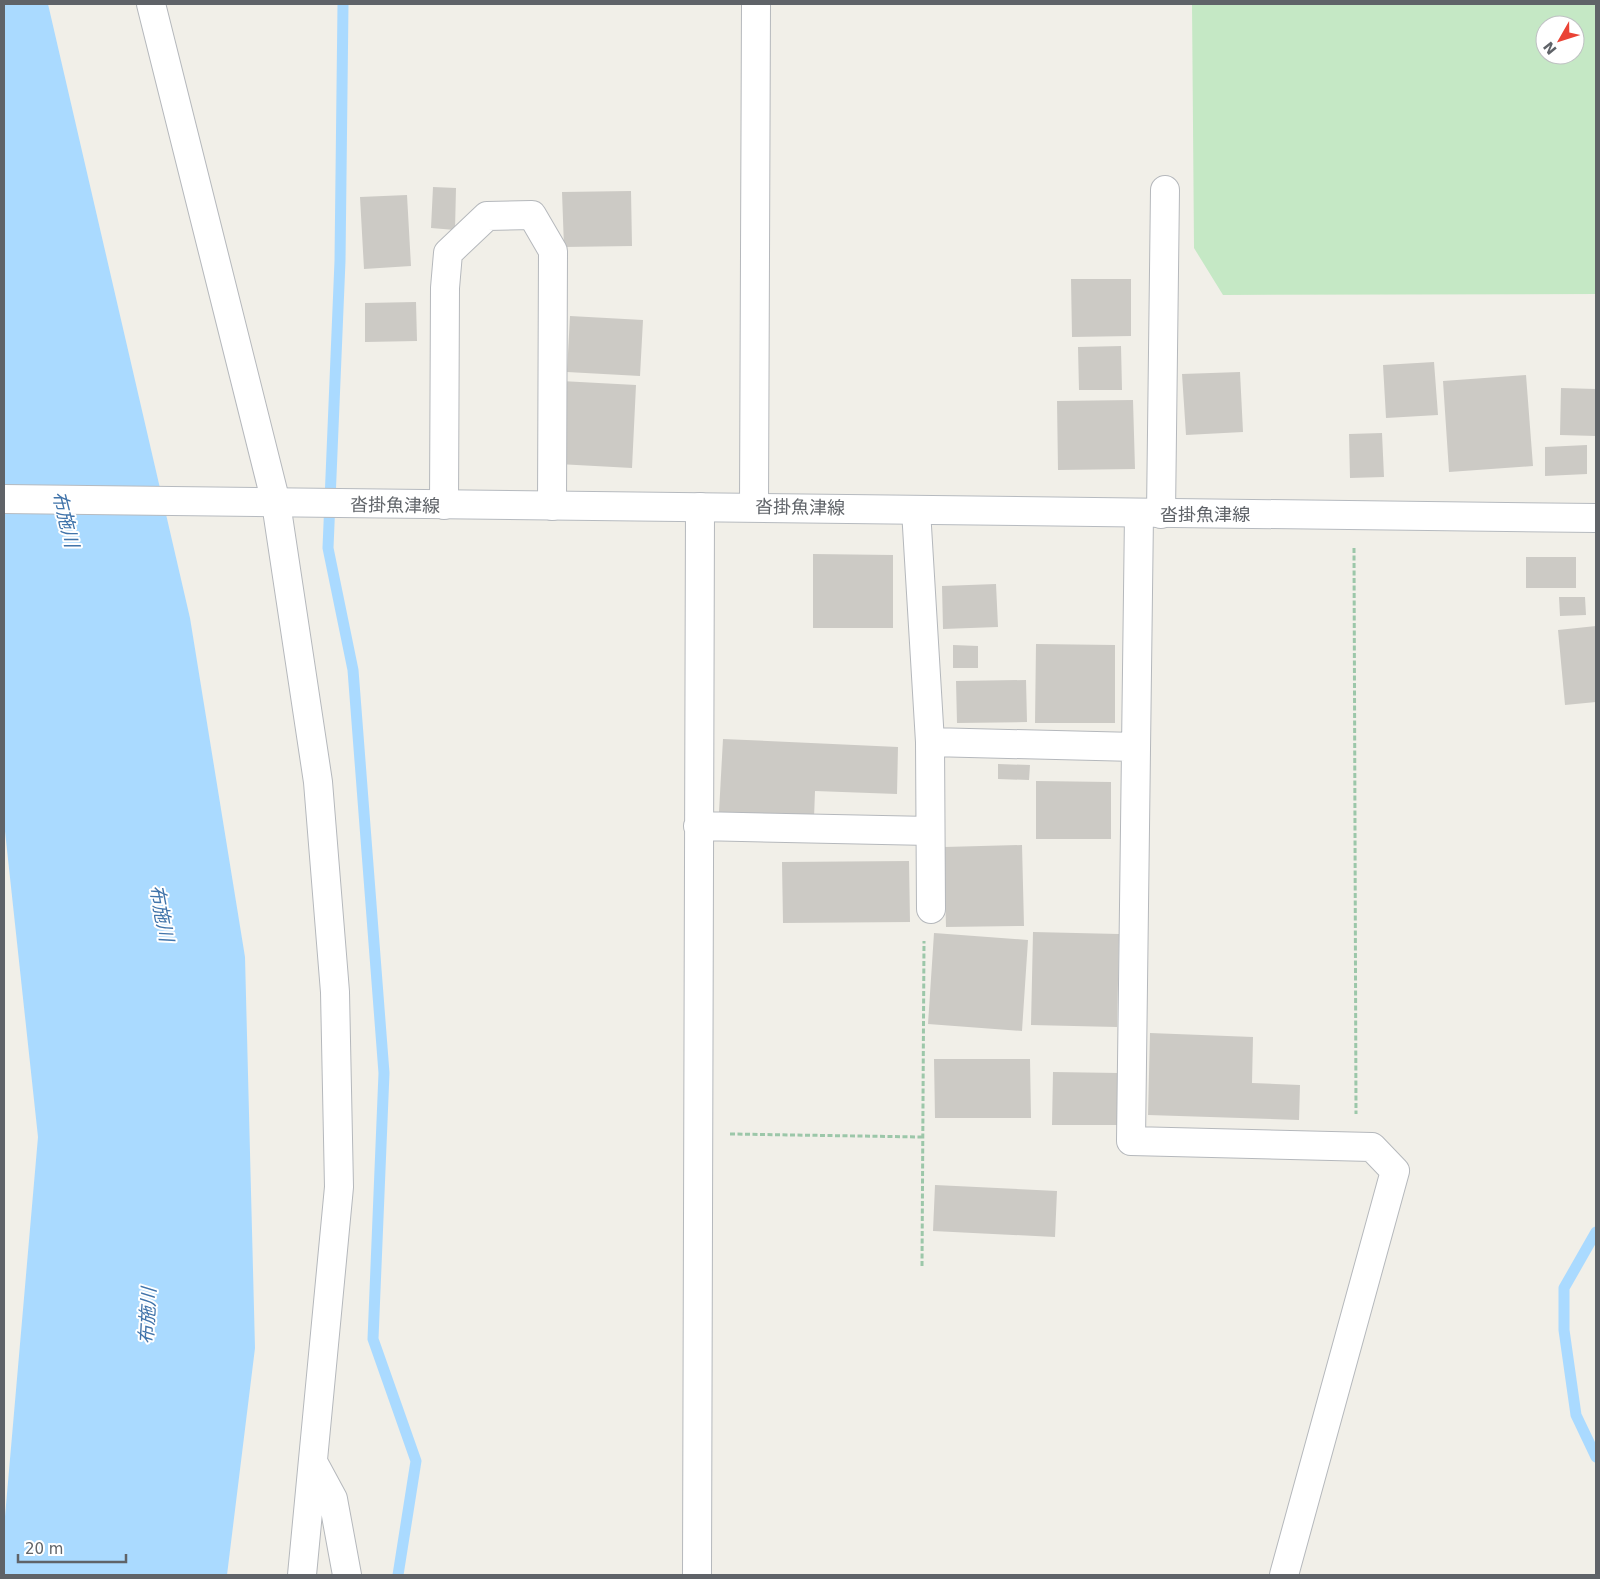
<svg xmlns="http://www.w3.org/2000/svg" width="1600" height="1579" font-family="'DejaVu Sans','Noto Sans JP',sans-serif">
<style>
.green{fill:#c5e8c5;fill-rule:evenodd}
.water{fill:#aadaff}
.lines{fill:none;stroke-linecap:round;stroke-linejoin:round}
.stream{stroke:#aadaff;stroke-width:11}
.building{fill:#cccac5}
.street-casing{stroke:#b5b8bc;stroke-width:30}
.secondary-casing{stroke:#b6babf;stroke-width:30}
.path{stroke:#9cc7a9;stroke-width:3;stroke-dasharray:5 2.5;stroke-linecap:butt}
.street{stroke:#fff;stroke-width:28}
.secondary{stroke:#fff;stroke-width:28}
.labels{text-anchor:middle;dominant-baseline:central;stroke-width:4;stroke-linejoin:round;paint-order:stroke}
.street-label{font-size:18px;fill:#5f6368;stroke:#fff}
.water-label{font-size:19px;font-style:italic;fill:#4174aa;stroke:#fff}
</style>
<rect width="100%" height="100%" fill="#f1efe8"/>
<path class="green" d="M1192,4H1596V294L1223,295L1194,248ZM1545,25H1575V55H1545Z"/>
<path class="water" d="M4,4H48L190,618L245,957L255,1348L227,1575H4V1528L38,1137L4,822Z"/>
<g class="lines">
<path class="stream" d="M343,4L340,261L328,548L353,670L384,1073L373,1339L416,1461L398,1575
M1596,1232L1564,1288V1330L1576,1415L1596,1457"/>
</g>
<path class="building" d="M433,187L456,188L455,230L431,228Z
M631,191L632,246L564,247L562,192Z
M407,195L411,266L364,269L360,197Z
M1071,279H1131V336L1072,337Z
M416,302L417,341L365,342V303Z
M570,316L643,320L640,376L567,372Z
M1121,346L1122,390H1079L1078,347Z
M1434,362L1438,415L1386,418L1383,365Z
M1240,372L1243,432L1186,435L1182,374Z
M1526,375L1533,466L1449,472L1443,381Z
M561,381L636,385L632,468L558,464Z
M1561,388L1596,389V436L1560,435Z
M1133,400L1135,469L1058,470L1057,401Z
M1382,433L1384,477L1350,478L1349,434Z
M1587,445V474L1545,476V447Z
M813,554L893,555V628H813Z
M1526,557H1576V588H1526Z
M996,584L998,627L943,629L942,586Z
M1559,597H1585L1586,615L1560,616Z
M1596,626V702L1565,705L1558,630Z
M1036,644L1115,645V723H1035Z
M953,645L978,646V668H953Z
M1026,680L1027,722L957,723L956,681Z
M723,739L898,747L897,794L815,791L814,818L719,812Z
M998,764L1030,765L1029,780L998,779Z
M1036,781L1111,782V839H1036Z
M1022,845L1024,926L946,927L944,847Z
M909,861L910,922L783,923L782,862Z
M1033,932L1119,934L1117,1027L1031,1025Z
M934,933L1028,940L1022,1031L928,1024Z
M1150,1033L1253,1037L1252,1083L1300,1085L1299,1120L1148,1115Z
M934,1059H1030L1031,1118H935Z
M1053,1072L1119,1073V1125H1052Z
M935,1185L1057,1191L1055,1237L933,1231Z"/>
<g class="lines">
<defs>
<path id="street" d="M151,4L276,503L318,782L335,992L339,1187L302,1575
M444,505L445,288L448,253L487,216L532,215L553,251L552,506
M754,506L756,4
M916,510L930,742
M1139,514L1131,1141L1372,1147L1395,1171L1284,1575
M1161,514L1165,190
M698,826L930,831
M931,909L930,742L1136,747
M313,1462L333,1499L347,1575
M697,1575L700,507"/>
<path id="secondary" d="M4,499L1596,518"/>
</defs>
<use href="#street" class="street-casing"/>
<use href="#secondary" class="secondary-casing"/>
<path class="path" d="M1354,548L1356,1114
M730,1134L922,1137
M922,1266L924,941"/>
<use href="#street" class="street"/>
<use href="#secondary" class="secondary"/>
</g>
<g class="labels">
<g class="street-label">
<text transform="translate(395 505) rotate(1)">沓掛魚津線</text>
<text transform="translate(800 507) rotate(1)">沓掛魚津線</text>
<text x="1205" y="514">沓掛魚津線</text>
</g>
<g class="water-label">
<text transform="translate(66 519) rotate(76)">布施川</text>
<text transform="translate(162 913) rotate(79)">布施川</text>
<text transform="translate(147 1316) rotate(-87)">布施川</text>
</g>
</g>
<rect width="1600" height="1579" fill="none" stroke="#5f6368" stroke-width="10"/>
<g transform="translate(1560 40) rotate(231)"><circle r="24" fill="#ffffff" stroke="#bfc1c3"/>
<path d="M0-4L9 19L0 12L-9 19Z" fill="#ea4335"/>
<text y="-8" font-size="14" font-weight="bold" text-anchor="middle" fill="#5f6368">N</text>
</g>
<path d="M18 1554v8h108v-8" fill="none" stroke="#5f6368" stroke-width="2.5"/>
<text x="25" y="1554" font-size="15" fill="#5f6368" stroke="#ffffff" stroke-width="4" paint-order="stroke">20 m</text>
</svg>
